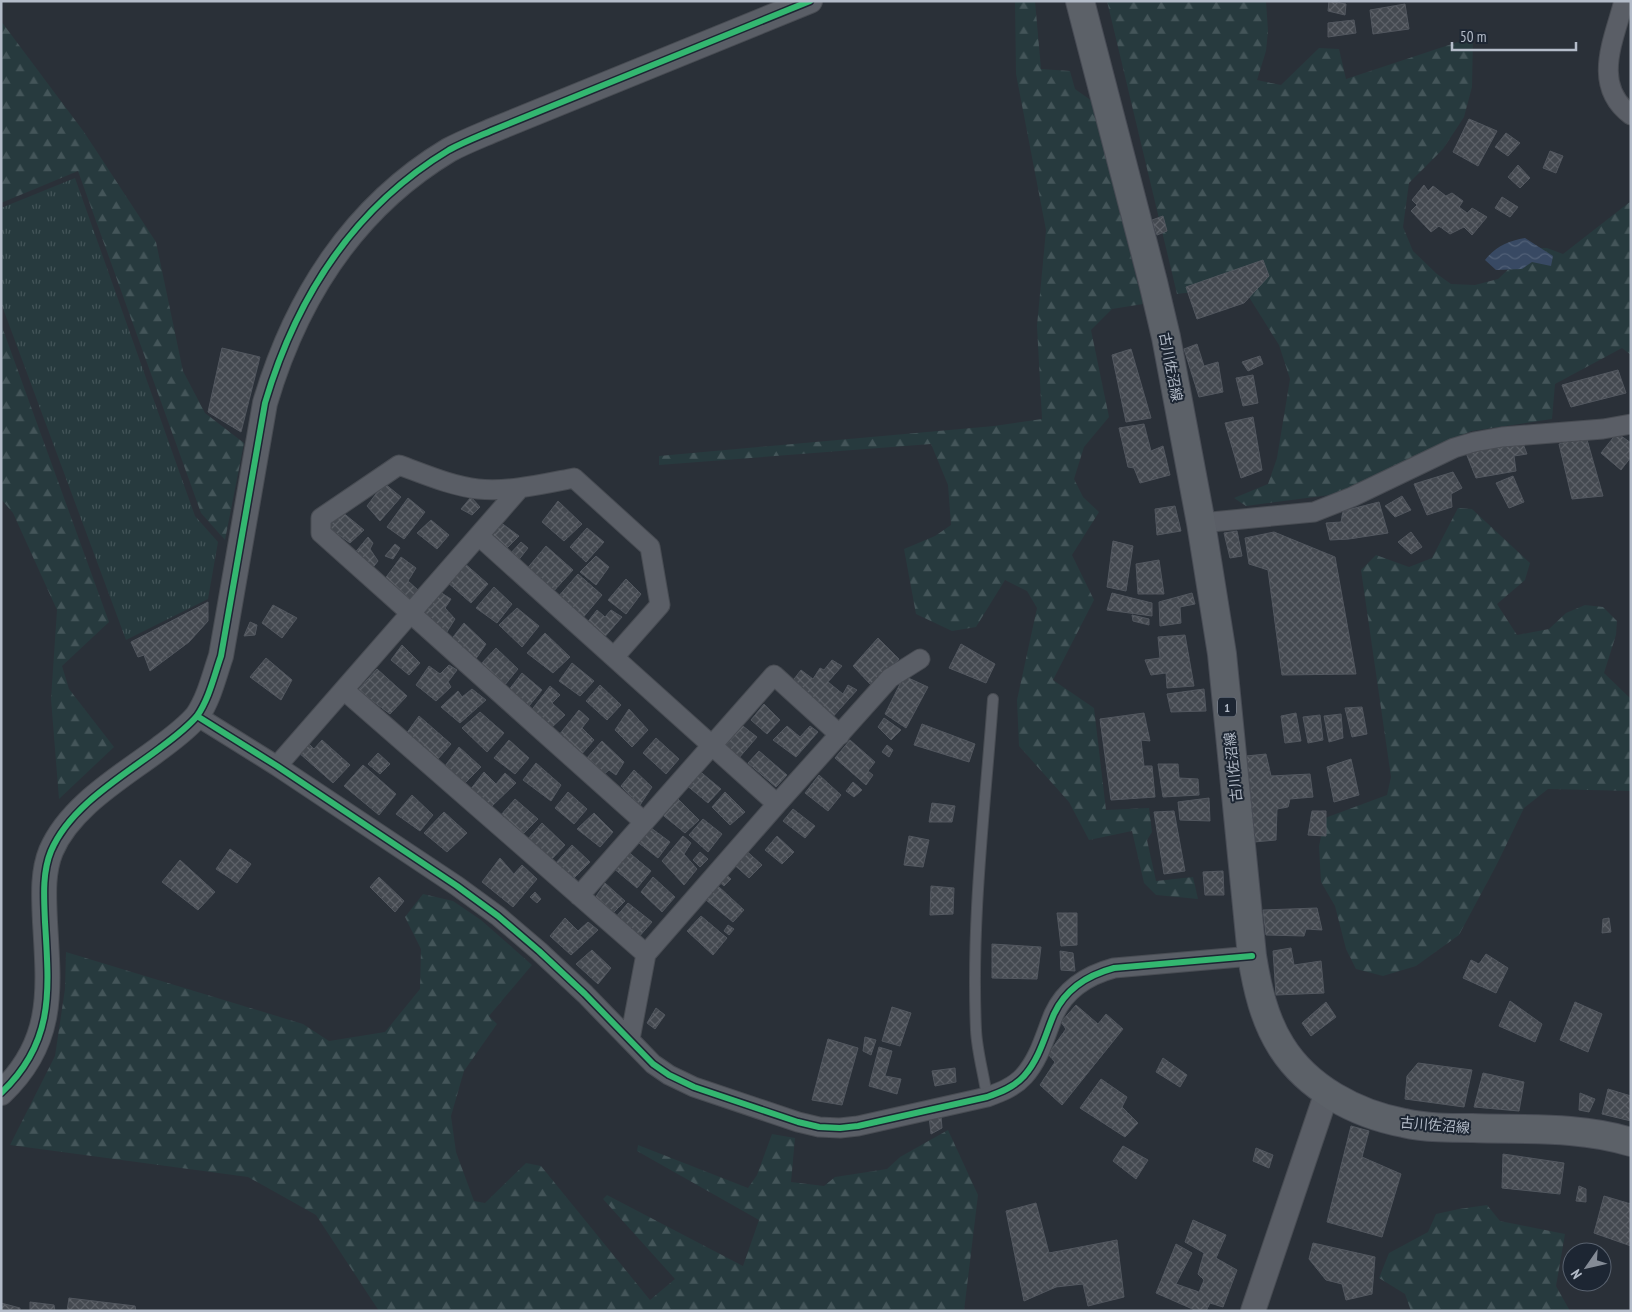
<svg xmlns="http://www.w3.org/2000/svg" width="1632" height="1312" font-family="'PT Sans Narrow','Noto Sans JP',sans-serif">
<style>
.grass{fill:url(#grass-tufts)}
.forest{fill:url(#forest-firs)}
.water{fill:url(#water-waves)}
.building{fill:url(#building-cross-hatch);stroke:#52575f}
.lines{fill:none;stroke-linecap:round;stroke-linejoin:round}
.service-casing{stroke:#484c53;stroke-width:12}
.minor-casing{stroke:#484c53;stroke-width:21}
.tertiary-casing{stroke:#484c53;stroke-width:26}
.primary-casing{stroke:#484c55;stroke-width:30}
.service{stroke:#5a5e66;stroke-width:10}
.minor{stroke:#5a5e66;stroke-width:19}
.tertiary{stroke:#5a5e66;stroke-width:24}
.primary{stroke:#5c6168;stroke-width:28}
.cycleway-casing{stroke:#1d2633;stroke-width:9}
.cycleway{stroke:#33b770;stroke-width:6}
.labels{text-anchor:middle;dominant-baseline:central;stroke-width:4;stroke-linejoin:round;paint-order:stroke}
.shield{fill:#1d2633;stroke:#878f9c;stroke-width:1}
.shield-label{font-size:12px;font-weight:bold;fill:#b4bcc9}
.street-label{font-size:14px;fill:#b4bcc9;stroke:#1d2633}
</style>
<defs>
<pattern id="grass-tufts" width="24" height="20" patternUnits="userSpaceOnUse" patternTransform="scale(1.25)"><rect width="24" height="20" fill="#273a3e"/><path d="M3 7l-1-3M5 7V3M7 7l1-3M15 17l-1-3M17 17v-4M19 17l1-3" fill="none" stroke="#445559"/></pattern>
<pattern id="forest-firs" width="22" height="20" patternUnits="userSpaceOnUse" patternTransform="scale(1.25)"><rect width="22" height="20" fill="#273a3e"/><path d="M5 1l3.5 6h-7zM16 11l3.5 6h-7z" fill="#445559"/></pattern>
<pattern id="water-waves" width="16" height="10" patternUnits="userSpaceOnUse" patternTransform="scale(1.25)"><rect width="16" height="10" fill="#384963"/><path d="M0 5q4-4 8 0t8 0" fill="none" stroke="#526178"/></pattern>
<pattern id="building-cross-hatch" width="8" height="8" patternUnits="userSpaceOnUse" patternTransform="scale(1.25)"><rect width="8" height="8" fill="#444950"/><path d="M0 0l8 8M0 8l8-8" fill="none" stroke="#5d6168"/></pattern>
</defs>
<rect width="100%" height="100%" fill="#2a3038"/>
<path class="grass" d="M75,178L195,516L218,542L208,599L126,640L1,303V208Z"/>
<path class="forest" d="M1015,1H1035L1041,69L1070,71L1075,89L1092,101L1143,304L1112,309L1091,330L1109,417L1084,447L1074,479L1083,497L1099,512L1072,555L1094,600L1053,680L1094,708L1106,810L1149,808L1152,832L1147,840L1156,881L1193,877L1198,899L1156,895L1144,883L1132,831L1089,840L1069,802L1019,746L1017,700L1037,608L1027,591L1005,580L976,627L952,631L916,614L904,549L935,536L951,525L948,485L931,444L659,465V456L994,426L1042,419L1037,326L1046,230L1016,74Z
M1107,1H1266L1268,31L1266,51L1257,80L1281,85L1319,48L1339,49L1346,79L1473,37L1472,87L1464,117L1443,149L1409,183L1403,227L1413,251L1437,274L1451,284L1475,285L1498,279L1531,248H1547L1563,254L1631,201V355L1622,348L1555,384L1552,419L1472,431L1440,444L1349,490L1330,495L1246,506L1234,498L1268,484L1277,458L1290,379L1279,345L1242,286L1177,294Z
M1,21L84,132L156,242L183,371L205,413L244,443L225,540L201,513L78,171L1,203Z
M1,324L109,622L62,666L69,689L114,747L59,799L51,699L57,610L13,513L1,499Z
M1458,508L1472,509L1530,563L1525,580L1497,604L1517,635L1549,629L1566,613L1585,605L1603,607L1617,621L1616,635L1604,673L1631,699V791L1548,789L1524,808L1497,864L1459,935L1416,966L1383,976L1356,969L1346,949L1335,906L1321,882L1319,846L1325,818L1387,795L1391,777L1361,570L1376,555L1409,567L1432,558Z
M423,894L453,901L481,920L532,965L489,1016L497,1024L464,1071L451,1116L456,1152L474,1201L485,1203L526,1163L541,1166L650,1300L675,1279L603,1199L607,1195L743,1266L759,1220L637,1151L638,1145L748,1188L757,1175L772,1134L795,1138L791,1182L824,1186L835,1177L887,1169L900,1157L948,1130L978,1195L964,1311H379L316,1215L248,1177L10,1145L55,1056L65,989L66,952L303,1024L329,1041L385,1032L420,989L421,949L405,917Z
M1487,1205L1500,1221L1565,1234L1556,1286L1570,1311H1411L1405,1294L1379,1278L1389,1253L1428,1232L1436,1214L1459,1209Z"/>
<path class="water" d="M1525,238L1553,256L1551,266L1532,262L1522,269L1496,270L1485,260C1496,246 1508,241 1525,238Z"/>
<path class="building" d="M1329,1L1346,4L1345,15L1328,11Z
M1405,4L1409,29L1373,34L1370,10Z
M1354,20L1356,33L1328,37V23Z
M1469,119L1497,131L1478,166L1453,152Z
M1506,133L1520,143L1508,156L1495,147Z
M1550,151L1563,156L1556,173L1543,168Z
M1518,165L1530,178L1520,188L1508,177Z
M1424,185L1428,191L1433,186L1446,196L1452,193L1463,201L1459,207L1467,213L1472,208L1487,217L1472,235L1464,227L1450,234L1439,226L1431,232L1411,211L1417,205L1412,200Z
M1502,197L1518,207L1510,217L1495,208Z
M1163,216L1167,231L1157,235L1152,220Z
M1263,260L1269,276L1244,303L1197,319L1186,287Z
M1197,344L1204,366L1218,362L1223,392L1199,397L1184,349Z
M222,348L260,357L241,432L208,412Z
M1131,349L1151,418L1126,422L1112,355Z
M1260,356L1263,364L1248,371L1242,362Z
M1618,370L1626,393L1571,407L1562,385Z
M1253,375L1258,403L1243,406L1236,378Z
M1253,417L1262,470L1241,478L1225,423Z
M1144,424L1151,451L1163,446L1170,475L1140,483L1134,468L1128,467L1119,428Z
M1617,433L1631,443V457L1621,470L1601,453Z
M1586,436L1603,496L1572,499L1559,444Z
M1522,441L1527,454L1514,456L1516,471L1476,478L1466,453Z
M1453,472L1462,488L1451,494L1452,507L1427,515L1414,484Z
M1513,476L1524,502L1509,508L1496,483Z
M384,483L401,497L380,521L367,506Z
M1402,496L1411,510L1395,517L1385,506Z
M471,497L480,507L472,515L461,509Z
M408,498L425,512L404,539L387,527Z
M558,501L582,524L564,541L542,522Z
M1379,502L1388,533L1349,539L1330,540L1326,523L1341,522L1343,511Z
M1175,506L1181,531L1157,535L1155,509Z
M341,511L364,530L350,543L327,526Z
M431,520L449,535L437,549L417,533Z
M500,522L519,536L505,550L488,538Z
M587,528L604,542L586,562L570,547Z
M1237,531L1242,556L1230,558L1224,533Z
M1274,532L1335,557L1356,674L1282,675L1268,570L1249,564L1245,538Z
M1411,532L1422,547L1411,554L1398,542Z
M368,537L373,543L370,549L378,561L371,570L353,555Z
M1113,541L1133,546L1126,591L1107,587Z
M521,542L528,548L517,562L508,556Z
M395,544L400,548L393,559L385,556Z
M546,546L573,570L551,594L525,571Z
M596,556L609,567L596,585L580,572Z
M401,557L416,568L408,581L418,590L409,601L384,580Z
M1159,560L1164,594H1138L1136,564Z
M463,562L488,584L471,603L446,581Z
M578,574L602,595L581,620L557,598Z
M626,579L641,594L626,614L608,600Z
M494,587L512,604L497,623L476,608Z
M440,592L451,599L445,608L455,619L445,635L422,613Z
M1112,593L1152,603V616L1107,610Z
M1192,593L1195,604L1180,607L1181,623L1160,626L1159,602Z
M208,602V621L189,642L150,671L144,655L138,657L131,642Z
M273,605L297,618L282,638L262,623Z
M517,608L539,626L522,647L499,625Z
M597,610L605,617L611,610L622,617L602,640L586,624Z
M1132,615L1149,619V625L1133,621Z
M250,622L257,625L255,635L244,636Z
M464,623L486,644L475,660L450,641Z
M545,633L570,657L553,673L527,653Z
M1185,635L1194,686L1167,688L1166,673L1151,675L1145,660L1160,658L1158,637Z
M878,638L899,659L871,685L853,666Z
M961,644L995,664L986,683L949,668Z
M402,645L420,663L409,675L391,660Z
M496,648L518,669L504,686L480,665Z
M266,658L292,680L281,700L250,677Z
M832,660L842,666L828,682L843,694L848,685L857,690L830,720L791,683L801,670L813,679L820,668L824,670Z
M572,663L594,681L580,696L559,681Z
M449,665L457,670L448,682L451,687L436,701L416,685L429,666L440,674Z
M377,669L407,696L390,714L358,690Z
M522,673L542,690L529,706L508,691Z
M904,676L928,687L906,728L885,714Z
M600,685L621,705L607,720L586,701Z
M550,686L560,695L552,703L565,715L550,729L530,712Z
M472,689L486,700L460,723L441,707L458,691L462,697Z
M1204,689L1206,711L1171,712L1167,694Z
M764,704L780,720L767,734L751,720Z
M1362,707L1367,734L1352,737L1345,708Z
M629,709L648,730L632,747L615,730Z
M579,710L589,719L582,728L594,740L580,756L559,735Z
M480,712L504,733L487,752L462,728Z
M1144,713L1150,741L1141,740L1144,766H1152L1155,797L1111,800L1100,719Z
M1296,713L1301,741L1285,743L1281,716Z
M1341,714L1343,738L1329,742L1324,716Z
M1320,715L1323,740L1308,743L1303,717Z
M419,716L451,744L437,760L406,734Z
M884,718L901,730L891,740L878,727Z
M739,723L757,737L738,759L721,744Z
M922,724L975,744L969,762L914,745Z
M787,726L800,737L810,726L818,732L796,757L773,740Z
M656,738L679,759L666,774L643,753Z
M322,740L350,765L333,783L298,752L307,742L314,749Z
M509,740L529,758L515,774L494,758Z
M850,740L875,762L868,771L873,775L866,785L835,758Z
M602,741L624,762L616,775L609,770L602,776L586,759Z
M887,745L893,750L889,757L882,752Z
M459,747L481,767L463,785L445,766Z
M759,751L787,775L776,787L748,763Z
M378,753L390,764L380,774L368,764Z
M1266,754L1271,776L1310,774L1313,797L1290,799L1288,807L1277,809L1276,840L1254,842L1246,756Z
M1351,759L1359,795L1334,802L1327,767Z
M536,763L561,785L551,801L523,780Z
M1158,764H1178L1179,778L1198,779L1199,795L1163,797Z
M363,765L396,794L379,815L344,786Z
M697,769L721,789L708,803L685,784Z
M634,770L652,787L640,805L621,786Z
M484,772L496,784L505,773L516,783L491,807L470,790Z
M819,775L841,795L828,811L805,793Z
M853,782L862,790L854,797L846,791Z
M568,792L587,809L574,824L555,808Z
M725,792L745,812L730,825L712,807Z
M412,795L433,815L420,831L396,814Z
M674,795L699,820L685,833L659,812Z
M1209,798L1210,821L1180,820L1178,802Z
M515,799L538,819L523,834L500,816Z
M932,803L955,806L952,822H929Z
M793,809L815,826L805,838L783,821Z
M1174,811L1185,871L1164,874L1154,812Z
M1312,811H1326V836L1308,835Z
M444,812L467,833L447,852L424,833Z
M594,813L613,832L600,847L577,829Z
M703,819L722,834L708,852L689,835Z
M542,823L565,845L550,861L527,840Z
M647,825L670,842L658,858L635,840Z
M683,836L691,843L684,854L697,869L684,885L662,861Z
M777,836L794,852L782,864L765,850Z
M909,836L929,840L923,867L904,865Z
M572,845L590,862L573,879L555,864Z
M742,847L762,865L749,878L730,861Z
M230,849L251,864L237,883L216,869Z
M626,850L651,871L637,888L612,867Z
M700,852L708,859L700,867L693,860Z
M500,858L514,874L522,865L537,879L513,907L482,882Z
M180,860L215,892L198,910L162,882Z
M722,871L731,879L724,886L715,878Z
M1223,871L1224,895H1205L1203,872Z
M379,877L404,901L395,912L370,887Z
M653,877L675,897L662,912L641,892Z
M605,883L625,901L613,913L595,898Z
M718,886L744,910L733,922L706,900Z
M931,886L954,888L953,914L930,915Z
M535,892L541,899L537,903L530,897Z
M628,903L652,922L637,939L615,918Z
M1317,908L1322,930L1306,929L1304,936L1266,935L1263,910Z
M1057,913H1077V945L1061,946Z
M701,916L727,938L713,955L687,931Z
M565,918L578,931L588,922L598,930L571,955L550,936Z
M1609,918L1611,932L1602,933L1603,919Z
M728,925L734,929L729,935L724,931Z
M992,944L1041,947L1037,979L992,978Z
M1291,948L1294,965L1321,961L1324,993L1276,995L1273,951Z
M592,950L611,968L598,984L576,964Z
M1060,951L1073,953L1075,971L1061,970Z
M1486,954L1508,968L1496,993L1463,978L1471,960L1479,964Z
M1510,1001L1542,1024L1535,1042L1499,1026Z
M1326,1002L1336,1017L1311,1036L1302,1023Z
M1575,1002L1602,1014L1588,1052L1560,1040Z
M1076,1005L1098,1024L1106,1014L1123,1029L1062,1105L1040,1085L1055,1062L1048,1054L1066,1029L1061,1022Z
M892,1007L911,1013L900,1046L882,1041Z
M656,1008L665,1015L655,1029L647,1023Z
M865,1037L876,1040L871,1055L863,1051Z
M828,1039L858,1048L842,1105L812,1100Z
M879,1047L892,1051L885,1076L901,1079L897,1094L869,1086Z
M1163,1058L1187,1075L1180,1087L1156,1072Z
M1418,1063L1472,1070L1464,1107L1405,1099L1407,1076Z
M955,1068L956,1082L935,1086L932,1071Z
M1483,1073L1524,1082L1519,1111L1474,1107Z
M1101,1079L1127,1097L1122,1107L1138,1123L1125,1137L1080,1108Z
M1608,1089L1631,1096V1121L1602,1114Z
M1580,1093L1595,1099L1589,1112L1579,1110Z
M929,1116H941L942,1128L931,1134Z
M1351,1126L1369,1131L1362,1157L1401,1174L1382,1237L1327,1222Z
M1123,1146L1148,1160L1136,1179L1113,1161Z
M1256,1148L1273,1155L1269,1168L1253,1161Z
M1503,1154L1564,1163L1560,1194L1502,1188Z
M1579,1186L1586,1189V1202L1576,1201Z
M1604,1196L1631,1204V1246L1594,1233Z
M1036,1203L1049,1253L1117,1240L1124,1297L1088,1306L1083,1284L1056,1287L1024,1301L1006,1211Z
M1193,1220L1226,1235L1216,1258L1237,1270L1223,1307L1210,1303L1206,1311H1197L1156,1293L1176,1244L1192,1253L1176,1284L1199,1292L1204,1280L1198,1274L1204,1253L1185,1242Z
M1313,1243L1375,1257L1372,1294L1346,1300L1342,1284L1326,1280L1309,1259Z
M69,1298L135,1306L136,1311H67Z
M30,1302L54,1305L55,1311H30Z
M1,1303L20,1308V1311H1Z"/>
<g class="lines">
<defs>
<path id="service" d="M987,1097C984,1075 977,1052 976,1030C971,920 985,809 993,699"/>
<path id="minor" d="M1624,1C1614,40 1591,85 1631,115
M1201,523L1314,512L1352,497L1454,448L1474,442L1502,437L1603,429L1631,424
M479,536L777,804
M614,657L660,605L650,547L574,478C543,484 510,492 478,489C451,486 424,474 399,465L321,518V533L644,822
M344,690L646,954
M197,716L277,766L457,886L498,916L539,951L585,994L653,1064L669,1075L694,1087L798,1122L819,1127L840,1128L858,1126L987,1097C1001,1092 1014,1087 1024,1076C1040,1058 1045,1035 1054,1014C1066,988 1088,975 1114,968L1252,956
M277,766L520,488
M579,896L774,675L840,735
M630,1039L646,954L777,804L890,678L920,659"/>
<path id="tertiary" d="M1,1093C55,1042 49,990 45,922C44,898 42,873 51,851C70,806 123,776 160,748C172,739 187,728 197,716C209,699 214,676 221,656L265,403C296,298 354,207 449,150C462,143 477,137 491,131L810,1
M1253,1311L1327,1092"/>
<path id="primary" d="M1080,1L1153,282L1166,337L1201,523L1222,654L1252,956C1257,987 1264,1019 1281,1046C1307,1088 1356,1114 1404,1123C1426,1128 1450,1128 1472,1128C1525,1130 1579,1126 1631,1142"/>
</defs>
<use href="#service" class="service-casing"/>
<use href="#minor" class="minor-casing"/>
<use href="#tertiary" class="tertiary-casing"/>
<use href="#primary" class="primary-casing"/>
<use href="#service" class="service"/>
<use href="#minor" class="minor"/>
<use href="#tertiary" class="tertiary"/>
<use href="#primary" class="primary"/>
<defs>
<path id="cycleway" d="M197,716L277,766L457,886L498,916L539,951L585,994L653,1064L669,1075L694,1087L798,1122L819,1127L840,1128L858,1126L987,1097C1001,1092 1014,1087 1024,1076C1040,1058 1045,1035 1054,1014C1066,988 1088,975 1114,968L1252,956
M1,1093C55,1042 49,990 45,922C44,898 42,873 51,851C70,806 123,776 160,748C172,739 187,728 197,716C209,699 214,676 221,656L265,403C296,298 354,207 449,150C462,143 477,137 491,131L810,1"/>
</defs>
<use href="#cycleway" class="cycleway-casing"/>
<use href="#cycleway" class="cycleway"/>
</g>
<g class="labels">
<rect class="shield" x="1218" y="697.5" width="18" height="19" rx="4"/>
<g class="shield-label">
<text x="1227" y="707">1</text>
</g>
<g class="street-label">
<text transform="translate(1171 367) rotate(79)">古川佐沼線</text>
<text transform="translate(1233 767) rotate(-96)">古川佐沼線</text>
<text transform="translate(1435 1125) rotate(5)">古川佐沼線</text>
</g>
</g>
<rect width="1632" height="1312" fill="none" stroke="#b4bcc9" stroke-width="5"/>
<g transform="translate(1587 1267) rotate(236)"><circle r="24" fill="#1d2633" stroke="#59626f"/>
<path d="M0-4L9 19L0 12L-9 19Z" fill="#848b96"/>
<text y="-8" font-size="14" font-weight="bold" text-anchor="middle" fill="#b4bcc9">N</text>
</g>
<path d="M1452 42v8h124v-8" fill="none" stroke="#b4bcc9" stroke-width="2.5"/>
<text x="1460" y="42" font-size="15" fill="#b4bcc9" stroke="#1d2633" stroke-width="4" paint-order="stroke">50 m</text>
</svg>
